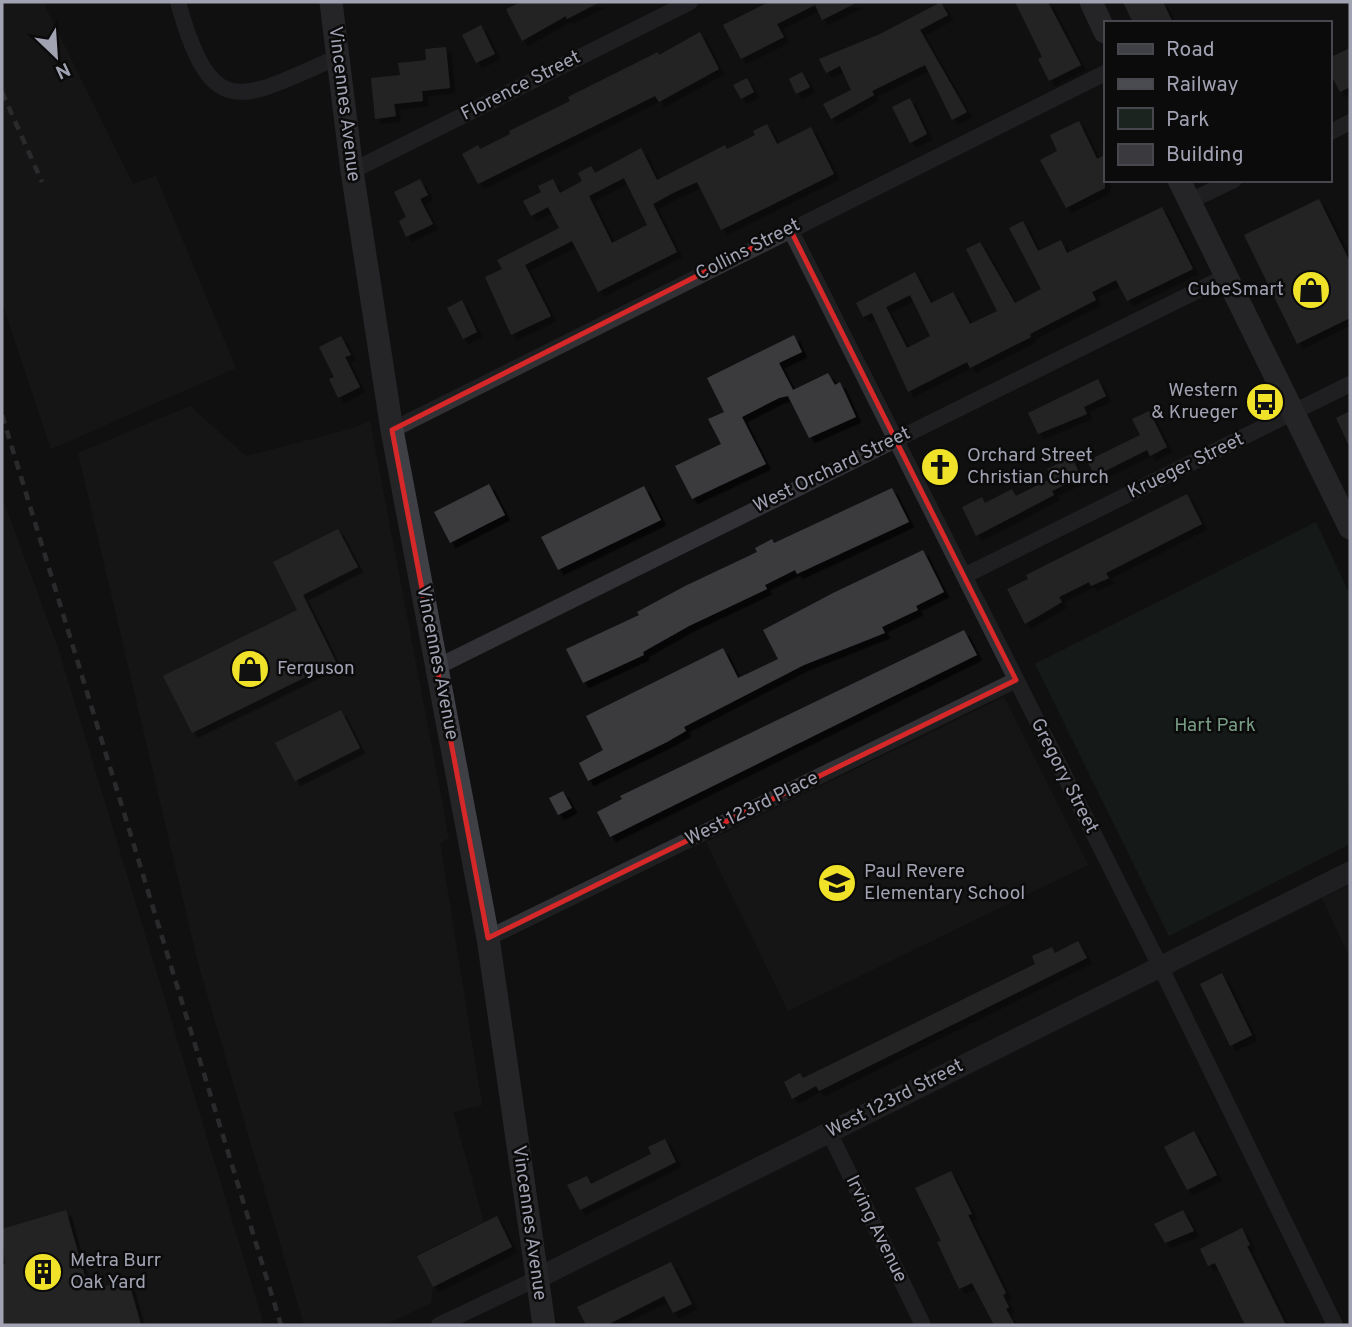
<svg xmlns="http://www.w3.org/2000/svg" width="1352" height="1327" font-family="Overpass,sans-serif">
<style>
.built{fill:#1d1c1e}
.green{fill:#1c241f}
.building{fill:#3a3a3e;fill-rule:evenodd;filter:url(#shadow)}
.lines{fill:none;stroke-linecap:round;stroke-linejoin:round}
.minor{stroke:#313136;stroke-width:16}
.tertiary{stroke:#313136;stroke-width:21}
.secondary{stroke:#3f3f46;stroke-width:23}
.rail{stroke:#4a4a51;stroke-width:4.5;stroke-dasharray:9 7;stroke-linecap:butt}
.marked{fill:none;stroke:#d62828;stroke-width:5;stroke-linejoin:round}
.labels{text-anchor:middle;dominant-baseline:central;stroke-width:5;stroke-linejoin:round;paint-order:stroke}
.street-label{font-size:19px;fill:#a1a2b2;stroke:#0b0b0c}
.poi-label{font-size:19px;fill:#a1a2b2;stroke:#0b0b0c;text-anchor:start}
.park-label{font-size:19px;fill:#789d84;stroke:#0b0b0c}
</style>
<defs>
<filter id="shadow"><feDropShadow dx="5.5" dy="5.5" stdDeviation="0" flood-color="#0009"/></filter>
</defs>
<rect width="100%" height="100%" fill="#101011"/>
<path class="built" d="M2,2H43L133,184L156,176L236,368L51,449L2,302Z
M190,406L246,456L354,428L370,421L449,838L440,843L482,1105L453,1112L484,1222L417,1255L433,1287L431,1303L385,1325H304L198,963L78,453Z
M2,497L58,648L264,1325H2Z
M1004,697L1088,865L788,1011L706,842Z
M1350,885V958L1322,898Z"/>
<path class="green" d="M1316,522L1350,595V784L1348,786L1350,844L1169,936L1035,664Z"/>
<path class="building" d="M521,2H600L567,19L566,16L522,41L506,9Z
M769,2H858L822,20L815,5L777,24L784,37L741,59L723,25Z
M941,2L948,15L920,30L967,112L952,120L925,65L872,91L874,95L831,119L823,104L851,90L840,66L826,73L819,59L880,34Z
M1015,2H1048L1081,65L1049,81L1038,59L1042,57Z
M1123,2H1163L1173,23H1133Z
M481,25L495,54L476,63L462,35Z
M700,32L719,69L659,102L655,96L478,184L462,154L478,145L480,149L510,134L509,131L570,101L568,97L658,52L659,55Z
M446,47L450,88L422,91L423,101L394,104L396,116L375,119L371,78L400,75L398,63L426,60L425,49Z
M1350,48V87L1340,92L1329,71V58Z
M802,72L810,87L796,94L789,79Z
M747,78L754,92L741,99L733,85Z
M910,98L927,134L910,143L892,107Z
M1079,121L1097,159L1105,155V188L1066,208L1040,160L1057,151L1050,135Z
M767,124L777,144L811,127L834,174L721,230L697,182L673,193L653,204L677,252L598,292L572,241L525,265L551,316L511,335L485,277L502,269L497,260L559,228L548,207L531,216L523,201L541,192L538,186L553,179L560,193L582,181L578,173L591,166L595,173L641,148L657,180L725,145L727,149L755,135L753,131ZM624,178L647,225L612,243L589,196Z
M420,179L428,195L420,199L433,224L406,237L399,221L406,217L394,192Z
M1319,199L1350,262V318L1297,344L1244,235Z
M1162,207L1193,269L1127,301L1116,280L1092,292L1096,300L1030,334L1031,337L970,368L967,362L908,392L872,313L863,317L856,303L915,272L931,303L953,292L970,324L997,311L966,249L980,242L1015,303L1041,289L1009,228L1023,221L1038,251L1061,240L1067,253ZM910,295L930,336L907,348L886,307Z
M462,300L477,332L463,339L447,308Z
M794,335L802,352L779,363L793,390L828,373L835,385L840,382L856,417L809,438L788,396L779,398L742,417L766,464L692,499L675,466L721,444L708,419L724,412L707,378Z
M341,336L351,355L345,357L360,387L338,398L329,379L334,377L319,347Z
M1098,379L1106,396L1084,407L1087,414L1038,434L1028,413Z
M1149,411L1167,447L1150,456L1147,450L1095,476L1087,461L1140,435L1132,419Z
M1350,411V448L1336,418Z
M1072,457L1081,477L1052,491L1054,495L976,536L962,507L982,497L985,503L1012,489L1016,496L1052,478L1047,469Z
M489,484L505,515L450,543L434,512Z
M644,486L661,520L558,570L541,537Z
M892,488L909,522L797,574L795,570L765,585L767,589L689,626L643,652L644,655L583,683L566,649L639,615L637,612L685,586L757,552L755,548L772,539L774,543Z
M1187,494L1202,524L1106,573L1109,578L1091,586L1089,582L1059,597L1062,602L1025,624L1007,589L1028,579L1026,575Z
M338,529L358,567L303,595L336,662L192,733L163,676L297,610L273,562Z
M923,550L944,592L916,606L918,610L882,627L885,633L804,665L684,727L686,731L667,742L588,781L579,763L603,750L586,716L723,648L738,678L778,659L763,630L833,593Z
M964,630L977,655L610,837L597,812L622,799L620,796Z
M341,710L360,748L295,781L275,743Z
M563,791L572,808L558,815L549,798Z
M1078,941L1087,958L819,1091L816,1086L792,1099L784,1082L800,1073L803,1078L1035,964L1032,956L1052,947L1055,953Z
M1222,973L1252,1035L1230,1046L1200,984Z
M1194,1131L1217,1175L1187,1190L1164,1147Z
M665,1139L676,1162L580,1210L567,1185L587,1176L591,1184L651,1154L648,1147Z
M951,1171L972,1214L968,1215L1006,1293L1003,1295L1009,1307L1006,1309L1015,1325H994L972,1283L959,1289L937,1242L941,1241L915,1188Z
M66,1210L89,1291L128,1279L141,1325H2V1264H5L2,1229Z
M1183,1210L1194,1231L1165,1243L1154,1224Z
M497,1216L512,1247L433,1287L417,1256Z
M1242,1228L1250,1245L1247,1246L1286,1325H1245L1215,1263L1208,1266L1200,1249Z
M671,1262L692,1304L673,1313L664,1296L607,1325H586L577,1307Z"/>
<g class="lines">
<path class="minor" d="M178,2C212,125 242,99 338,57
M1329,133L1350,122
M352,171L690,2
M1190,201L1234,180
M790,229L1160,966L1335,1325
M392,430L1105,73
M964,576L1350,384
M439,666L1227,276
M488,938L1016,680
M829,1132L923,1325
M439,1325L536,1279"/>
<path class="tertiary" d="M536,1279L1350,872"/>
<path class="secondary" d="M331,2L352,171L392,430L488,938L544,1325
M1091,2L1105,32
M1179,180L1350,528"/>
<path class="rail" d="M2,92L42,182
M2,415L281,1325"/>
</g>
<path d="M0 0H1352V1327H0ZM790,229L1016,680L488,938L392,430Z" fill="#101011" fill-opacity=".55" fill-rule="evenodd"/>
<path class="marked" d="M790,229L1016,680L488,938L392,430Z"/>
<defs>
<symbol id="shop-disc" viewBox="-11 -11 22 22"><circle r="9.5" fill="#f0e229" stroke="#0b0b0c"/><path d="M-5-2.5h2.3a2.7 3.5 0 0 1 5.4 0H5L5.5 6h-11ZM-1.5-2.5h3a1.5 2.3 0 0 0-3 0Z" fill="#111"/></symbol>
<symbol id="bus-disc" viewBox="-11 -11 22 22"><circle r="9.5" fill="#f0e229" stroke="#0b0b0c"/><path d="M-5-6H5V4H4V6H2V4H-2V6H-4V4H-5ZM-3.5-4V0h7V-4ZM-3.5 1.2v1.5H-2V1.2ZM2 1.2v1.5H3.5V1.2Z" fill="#111"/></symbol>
<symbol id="church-disc" viewBox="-11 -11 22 22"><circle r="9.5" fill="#f0e229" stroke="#0b0b0c"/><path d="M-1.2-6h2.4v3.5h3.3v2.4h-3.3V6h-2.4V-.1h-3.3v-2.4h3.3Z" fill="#111"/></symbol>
<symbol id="school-disc" viewBox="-11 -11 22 22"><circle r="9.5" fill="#f0e229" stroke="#0b0b0c"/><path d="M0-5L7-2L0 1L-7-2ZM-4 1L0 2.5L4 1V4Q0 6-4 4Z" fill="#111"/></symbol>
<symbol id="building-disc" viewBox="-11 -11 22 22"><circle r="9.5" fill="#f0e229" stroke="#0b0b0c"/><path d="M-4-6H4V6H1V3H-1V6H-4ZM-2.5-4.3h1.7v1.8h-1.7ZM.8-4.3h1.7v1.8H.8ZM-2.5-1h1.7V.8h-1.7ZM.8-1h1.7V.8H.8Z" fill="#111"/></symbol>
</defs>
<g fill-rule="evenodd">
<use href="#shop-disc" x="1289" y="268" width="44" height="44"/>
<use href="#bus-disc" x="1243" y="380" width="44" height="44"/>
<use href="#church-disc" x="918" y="445" width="44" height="44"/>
<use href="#shop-disc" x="228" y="647" width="44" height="44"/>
<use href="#school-disc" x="815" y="861" width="44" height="44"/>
<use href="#building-disc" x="21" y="1250" width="44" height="44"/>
</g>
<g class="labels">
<g class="street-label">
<text transform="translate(521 86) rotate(-27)">Florence Street</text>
<text transform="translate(344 104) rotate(83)">Vincennes Avenue</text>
<text transform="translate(748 250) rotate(-27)">Collins Street</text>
<text transform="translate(1186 466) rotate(-26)">Krueger Street</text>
<text transform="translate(832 470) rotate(-26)">West Orchard Street</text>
<text transform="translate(437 663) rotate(79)">Vincennes Avenue</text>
<text transform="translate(1064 776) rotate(63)">Gregory Street</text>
<text transform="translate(752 809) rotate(-26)">West 123rd Place</text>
<text transform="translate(895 1099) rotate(-27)">West 123rd Street</text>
<text transform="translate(529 1223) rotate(82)">Vincennes Avenue</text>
<text transform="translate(876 1229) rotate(64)">Irving Avenue</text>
</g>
<g class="poi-label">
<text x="1284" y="290" text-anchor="end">CubeSmart</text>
<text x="1238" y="391" text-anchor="end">Western<tspan x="1238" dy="22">&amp; Krueger</tspan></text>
<text x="967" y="456">Orchard Street<tspan x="967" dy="22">Christian Church</tspan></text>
<text x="277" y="669">Ferguson</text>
<text x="864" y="872">Paul Revere<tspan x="864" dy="22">Elementary School</tspan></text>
<text x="70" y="1261">Metra Burr<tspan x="70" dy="22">Oak Yard</tspan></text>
</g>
<g class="park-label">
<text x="1215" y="726">Hart Park</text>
</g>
</g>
<rect width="1352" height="1327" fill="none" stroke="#a1a2b2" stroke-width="7"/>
<rect x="1104" y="21" width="228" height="161" fill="#0b0b0c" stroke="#47474e" stroke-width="2"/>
<rect x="1118" y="44" width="35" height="10" fill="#3f3f46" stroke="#47474e" stroke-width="2"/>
<text x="1166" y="56" font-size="21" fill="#a1a2b2">Road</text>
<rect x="1118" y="79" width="35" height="10" fill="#4a4a51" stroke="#47474e" stroke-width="2"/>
<text x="1166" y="91" font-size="21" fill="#a1a2b2">Railway</text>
<rect x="1118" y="108" width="35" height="21" fill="#1c241f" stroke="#47474e" stroke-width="2"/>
<text x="1166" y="126" font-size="21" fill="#a1a2b2">Park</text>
<rect x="1118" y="144" width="35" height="21" fill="#3a3a3e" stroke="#47474e" stroke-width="2"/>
<text x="1166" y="161" font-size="21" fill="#a1a2b2">Building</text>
<g transform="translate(56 56) rotate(155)" stroke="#0b0b0c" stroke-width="5" paint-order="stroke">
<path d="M0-5L12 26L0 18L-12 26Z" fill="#a1a2b2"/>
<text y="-10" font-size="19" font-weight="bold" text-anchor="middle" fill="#a1a2b2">N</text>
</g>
</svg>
